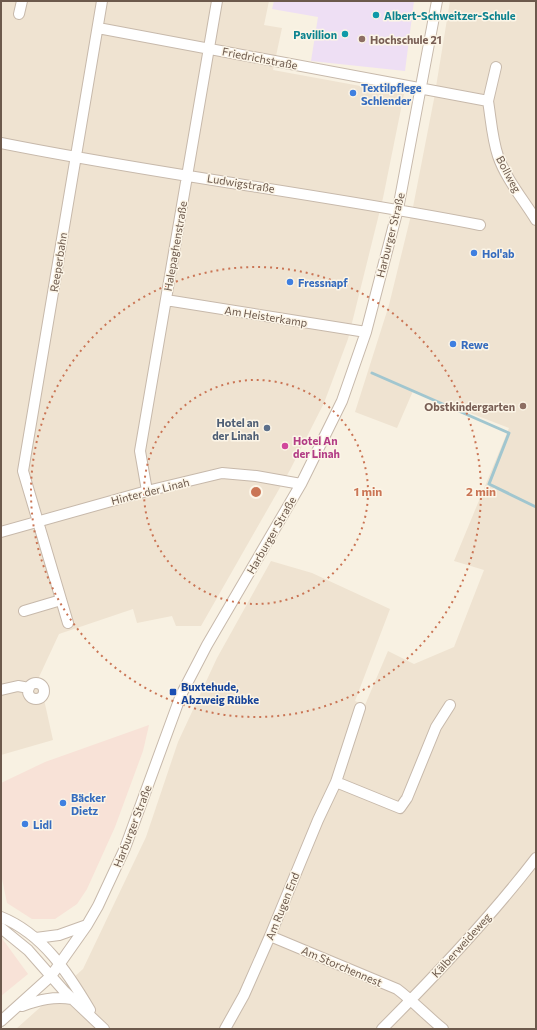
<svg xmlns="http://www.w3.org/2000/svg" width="537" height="1030" font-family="Commissioner,sans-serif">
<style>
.residential{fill:#efe3d1}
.commercial{fill:#f8e2d7}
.education{fill:#eedff4}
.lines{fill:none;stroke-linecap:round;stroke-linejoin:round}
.stream{stroke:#a1c6cf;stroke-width:3}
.minor-casing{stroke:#c7b9ab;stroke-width:12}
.minor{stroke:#fff;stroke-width:10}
.ring{fill:none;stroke:#ca7555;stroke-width:2;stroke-dasharray:2 4}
.culture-dot{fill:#0f9aa8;stroke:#fcf5e7;stroke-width:1.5}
.education-dot{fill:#8d6e63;stroke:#fcf5e7;stroke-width:1.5}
.shop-dot{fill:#3f7fe0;stroke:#fcf5e7;stroke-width:1.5}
.service-dot{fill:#5c6f8a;stroke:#fcf5e7;stroke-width:1.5}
.hotel-dot{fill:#d1479c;stroke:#fcf5e7;stroke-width:1.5}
.transit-dot{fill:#1a4fb4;stroke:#fcf5e7;stroke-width:1.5}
.labels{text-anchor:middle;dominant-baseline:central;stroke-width:3;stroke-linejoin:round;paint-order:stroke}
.culture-label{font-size:11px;font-weight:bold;fill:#0d838f;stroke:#fcf5e7;text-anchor:start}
.education-label{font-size:11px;font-weight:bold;fill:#785e54;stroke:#fcf5e7;text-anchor:start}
.street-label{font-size:11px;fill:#6c594c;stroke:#fcf5e7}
.shop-label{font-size:11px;font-weight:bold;fill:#366cbe;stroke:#fcf5e7;text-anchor:start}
.service-label{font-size:11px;font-weight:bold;fill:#4e5e75;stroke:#fcf5e7;text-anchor:end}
.hotel-label{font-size:11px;font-weight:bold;fill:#b23c85;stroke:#fcf5e7;text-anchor:start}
.transit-label{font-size:11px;font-weight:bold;fill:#164399;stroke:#fcf5e7;text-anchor:start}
.centre{fill:#ca7555;stroke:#fcf5e7;stroke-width:2}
.ring-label{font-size:12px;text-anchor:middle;font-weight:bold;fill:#ca7555;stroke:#fcf5e7;stroke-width:3;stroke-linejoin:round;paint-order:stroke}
</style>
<rect width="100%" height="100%" fill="#f8f1e2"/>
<path class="residential" d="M1,1H269L264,25L282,28L273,70L404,94L383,198L348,339L324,403L290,470L201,626H176L172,616L137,623L133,609L59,634L39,677L53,740L1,755Z
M450,1H536V1029H16L83,969L146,837L178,742L217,658L271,561L312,573L390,609L355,701L365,705L388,651L414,664L454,647L484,570L454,561L509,428L413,391L397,428L355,412L389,305L413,207L434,99Z"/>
<path class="commercial" d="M149,725L143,751L115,827L87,889L77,904L55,919H32L7,903L1,874V783L45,762Z
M1,937L28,974L1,996Z"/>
<path class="education" d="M274,1H414L405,71L311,61L318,17L272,9Z"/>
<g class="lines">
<path class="stream" d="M372,373L509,433L489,484L536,507"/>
<defs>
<path id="minor" d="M19,14L22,1
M98,28L488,101C491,119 492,138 498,156C506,179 523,199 536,220
M488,101L496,67
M1,143C160,175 321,194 480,225
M166,300L366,332
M147,491L140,451L217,1
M1,532L147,491L222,473L256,476L301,484
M24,611L61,600
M68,623L23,471L102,1
M28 691a8 8 0 1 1 16 0a8 8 0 1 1-16 0Z
M1,690L18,686L29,688
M336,782L400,808L407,798L436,727L450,705
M1,917C43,934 68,973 90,1010
M1,928L28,950L65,992L104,1029
M270,936L397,989C413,1001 427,1016 443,1029
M36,938L59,935L87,925
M22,1006C39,1000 54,996 72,999
M1,1021L51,976L87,925L98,906L125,848L181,695L207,645L301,484L342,401L366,332L398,209L437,1
M225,1029L244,995L270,936L318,820L336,782L360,708
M382,1029C436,975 490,918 536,858"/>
</defs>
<use href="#minor" class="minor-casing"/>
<use href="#minor" class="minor"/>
</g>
<g class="ring">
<circle cx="256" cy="492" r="112"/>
<circle cx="256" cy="492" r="225"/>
</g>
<g class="culture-dot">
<circle cx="376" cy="15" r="4"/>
<circle cx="345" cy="34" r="4"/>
</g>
<g class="education-dot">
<circle cx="362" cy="39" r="4"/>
<circle cx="523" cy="406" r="4"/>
</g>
<g class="shop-dot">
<circle cx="353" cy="93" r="4"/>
<circle cx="474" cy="253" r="4"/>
<circle cx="290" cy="282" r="4"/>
<circle cx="453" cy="344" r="4"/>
<circle cx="63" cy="803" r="4"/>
<circle cx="25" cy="824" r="4"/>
</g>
<circle class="service-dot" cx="267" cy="428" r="4"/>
<circle class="hotel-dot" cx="285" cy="446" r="4"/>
<rect class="transit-dot" x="169" y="688" width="8" height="8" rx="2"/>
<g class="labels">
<g class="culture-label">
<text x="384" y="15">Albert-Schweitzer-Schule</text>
<text x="337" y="34" text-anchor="end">Pavillion</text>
</g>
<g class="education-label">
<text x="370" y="39">Hochschule 21</text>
<text x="515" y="406" text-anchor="end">Obstkindergarten</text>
</g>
<g class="street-label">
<text transform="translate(260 58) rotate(11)">Friedrichstraße</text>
<text transform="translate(509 174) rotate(62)">Bollweg</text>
<text transform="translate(241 183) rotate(9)">Ludwigstraße</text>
<text transform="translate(390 235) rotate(-76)">Harburger Straße</text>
<text transform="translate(175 246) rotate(-80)">Halepaghenstraße</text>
<text transform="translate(58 262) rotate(-81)">Reeperbahn</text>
<text transform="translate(266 316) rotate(9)">Am Heisterkamp</text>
<text transform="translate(150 491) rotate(-14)">Hinter der Linah</text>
<text transform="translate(271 535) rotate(-60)">Harburger Straße</text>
<text transform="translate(132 826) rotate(-69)">Harburger Straße</text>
<text transform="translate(282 906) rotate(-68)">Am Rugen End</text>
<text transform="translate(461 945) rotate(-48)">Kälberweideweg</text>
<text transform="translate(342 966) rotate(23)">Am Storchennest</text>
</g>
<g class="shop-label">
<text x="361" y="87">Textilpflege<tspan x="361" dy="13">Schlender</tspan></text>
<text x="482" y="253">Hol'ab</text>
<text x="298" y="282">Fressnapf</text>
<text x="461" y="344">Rewe</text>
<text x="71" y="797">Bäcker<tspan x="71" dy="13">Dietz</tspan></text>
<text x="33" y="824">Lidl</text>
</g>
<g class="service-label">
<text x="259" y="422">Hotel an<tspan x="259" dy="13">der Linah</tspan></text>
</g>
<g class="hotel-label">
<text x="293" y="440">Hotel An<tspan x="293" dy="13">der Linah</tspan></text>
</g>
<g class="transit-label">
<text x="181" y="686">Buxtehude,<tspan x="181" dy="13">Abzweig Rübke</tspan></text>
</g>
</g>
<circle cx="256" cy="492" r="6" class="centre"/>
<g class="ring-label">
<text x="368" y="496">1 min</text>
<text x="481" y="496">2 min</text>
</g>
<rect width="537" height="1030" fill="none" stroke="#6c594c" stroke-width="4"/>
</svg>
